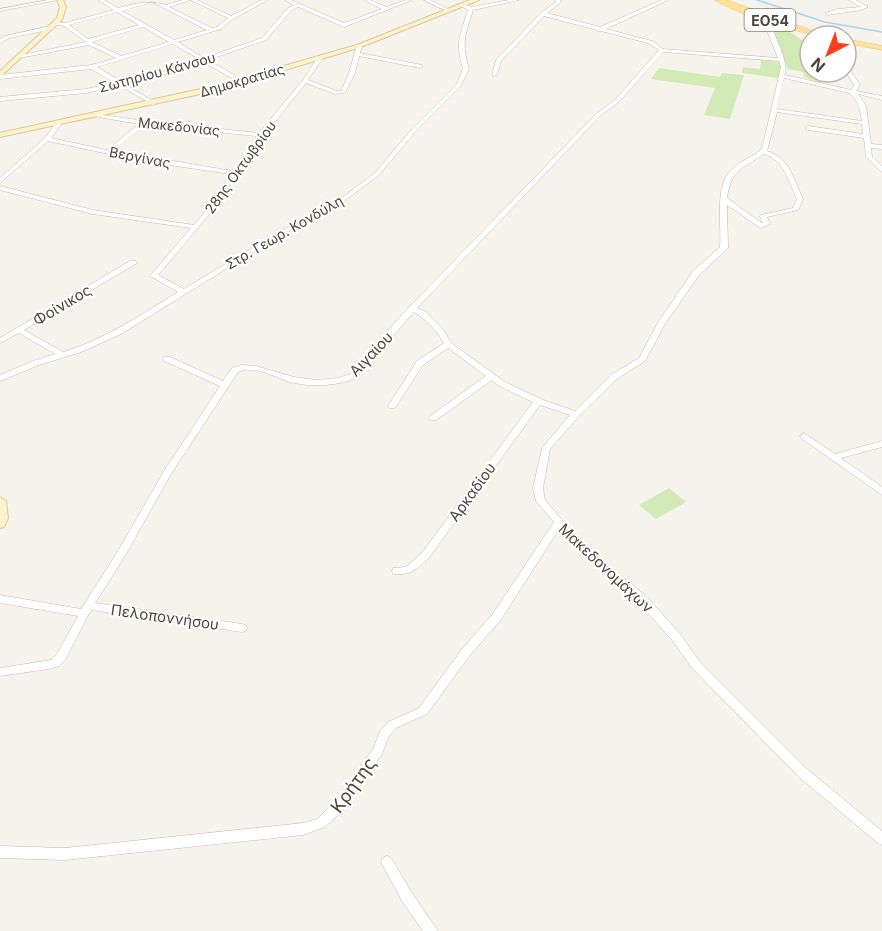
<svg xmlns="http://www.w3.org/2000/svg" width="882" height="931" font-family="Inter,sans-serif">
<style>
.green{fill:#d2eab5}
.lines{fill:none;stroke-linecap:round;stroke-linejoin:round}
.stream{stroke:#a9d4f2;stroke-width:1.5}
.street-casing{stroke:#c2bbae;stroke-width:1}
.secondary-casing{stroke:#d6c79b;stroke-width:2}
.primary-casing{stroke:#e6c16a;stroke-width:1}
.street{fill:#fff;fill-rule:evenodd}
.secondary{fill:#fff3cd;fill-rule:evenodd}
.primary{fill:#ffe39c;fill-rule:evenodd}
.labels{text-anchor:middle;dominant-baseline:central;stroke-width:4.5;stroke-linejoin:round;paint-order:stroke}
.shield{fill:#fff;stroke:#817c74;stroke-width:1.5}
.shield-label{font-size:14px;font-weight:bold;fill:#4b4439}
.far-street-label{font-size:14px;fill:#4b4439;stroke:#fff}
.street-label{font-size:15px;fill:#4b4439;stroke:#fff}
.near-street-label{font-size:18px;fill:#4b4439;stroke:#fff}
</style>
<rect width="100%" height="100%" fill="#f6f3ec"/>
<path class="green" d="M779,25L804,41L810,48V72H834L831,74L818,73L819,76L828,77L818,83L804,77L803,72L788,69L771,26Z
M761,60L782,62L779,78L742,73L743,67L760,69Z
M659,68L720,77L722,73L744,75L730,119L704,115L715,88L651,79Z
M669,488L686,502L656,519L639,505Z"/>
<g class="lines">
<path class="stream" d="M757,0L825,22L882,32"/>
<defs>
<path id="street" d="M48,0H58L0,11V9Z
M98,0H104L118,8C137,3 148,0 166,5L183,0H190L169,7L212,28L217,27L228,18L191,0H197L231,16L262,0H268L233,19L221,29L178,42L204,58L262,38L288,8L294,5L285,0H291L344,23L382,9L364,0H370L387,7L406,0H412L344,27L298,7L292,10L266,40L208,60L243,80V82H239L203,62L170,73L124,84L155,102V104L153,105L119,85L86,93L0,101V97L86,89L115,83L91,69L0,79V75L91,65L116,58L89,45L19,58L16,56L86,42L64,26L53,24L56,22L65,23L114,10ZM152,2L207,30L174,40L122,11ZM117,12L139,25L88,39L69,25ZM143,27L169,42L121,56L92,42ZM173,44L199,59L166,71L120,81L97,67Z
M424,0H430L452,11L448,12Z
M509,0H519L473,10C465,36 461,42 469,69L460,87L416,131L379,175L336,207L279,236L121,334L84,351L39,365L0,381V375L33,361L55,354L19,333L0,343V338L130,261H136L137,263L24,330L63,352C105,339 141,315 178,292L150,276L191,228L93,214L0,190V186L93,210L194,225L214,201L230,174L136,160L48,141L0,183V178L45,138L56,123L61,124L51,138L107,150L139,124L98,117L95,115L96,114L144,121L259,133L303,80L318,57L323,58L308,80L337,91H341L349,73L357,45L362,46L360,53L422,65V67L420,68L359,56L355,73L345,93L335,94L306,83L264,136L245,165L237,174L219,203L158,275L184,289L275,234L332,205L375,173L412,129L456,85L463,69C455,42 460,36 468,10L461,6V4L472,7ZM145,125L257,136L241,163L233,171L113,151Z
M555,0H560L561,2L547,13L600,27L662,0H668L606,29L652,41L663,49L778,58L765,26L772,20H776V22L771,26C777,41 788,60 785,75L851,90L854,85L846,72V66L848,67L860,85L856,91L882,96V100L858,94L866,106L871,144L882,145V149L871,148L872,157L882,166V172L866,157L864,138L808,130L805,128L808,126L863,134L862,124L777,112L767,151C790,158 794,180 803,199L799,209L798,210L767,217L770,224L761,228L727,205L728,248L699,275L665,324L645,361L617,379L579,416L550,449L543,488L545,500L585,547L646,596L680,634L700,662L807,769L882,831V845L878,843L799,777L692,668L672,640L638,602L579,551L559,529L500,621L470,655L427,714L396,728L389,736L382,754L343,810L325,827L303,835L65,860L0,858V846L65,848L303,823L317,819L335,802L373,749L380,731L388,722L419,708L462,649L492,615L554,522L536,501L533,488L542,448L570,415L540,405L428,559C416,569 411,576 393,574L392,571L393,568L406,567L422,553L533,402L499,386L492,380L436,420H430L429,418L430,416L486,376L448,348L423,365L395,408H389L388,406L417,361L444,343C437,331 426,319 414,312L356,378C336,386 315,387 294,383C276,379 256,364 238,372L171,474L125,556L95,603L242,624L246,625L247,628L246,631L242,632L91,610L65,660L59,666L48,669L0,676V668L51,660L57,654L78,616L0,603V595L81,609L118,551L164,471L220,386L164,361L163,359L164,357H170L223,381L232,368L241,365L256,366L294,377L316,380L338,378L350,374L399,318L597,113L615,100L659,50L648,43L601,31H597V30L544,16L501,61L497,75L492,76L496,60L541,13L556,2ZM663,52L779,61L781,67L762,149C752,157 740,161 731,170C714,187 722,225 720,247L693,271L657,324L639,358L611,375L575,411L541,399L505,382L451,343L444,330L426,312L417,308L601,115L619,102ZM784,78L849,93C858,99 860,109 862,121L777,109ZM764,154C785,161 788,181 797,199L793,208L761,215L760,216L763,223H762L727,198C731,169 742,169 764,154Z
M849,0H855L868,7L861,10L828,15L825,13L838,9L861,7Z
M51,26L54,28L53,29L9,38L0,43V39L5,36Z
M806,42L810,46V51L803,44Z
M804,433L835,454L882,441V447L841,458L882,487V495L801,438L800,436Z
M387,856L391,858L412,893L438,931H423L402,901L381,862L383,858Z"/>
<path id="secondary" d="M57,0H63L66,7L62,20L0,77V71L57,18L60,7Z
M470,0H479L361,47L219,90L0,137V133L214,86L357,45Z
M0,497L6,501L8,518L4,527L0,528Z"/>
<path id="primary" d="M715,0H726L827,36C804,36 734,13 715,0Z
M846,39L882,46V50L846,43Z"/>
</defs>
<use href="#street" class="street-casing"/>
<use href="#secondary" class="secondary-casing"/>
<use href="#primary" class="primary-casing"/>
<use href="#street" class="street"/>
<use href="#secondary" class="secondary"/>
<use href="#primary" class="primary"/>
</g>
<g class="labels">
<rect class="shield" x="744.5" y="9" width="51" height="22" rx="4.5"/>
<g class="shield-label">
<text x="770" y="20">ΕΟ54</text>
</g>
<g class="far-street-label">
<text transform="translate(157 72) rotate(-15)">Σωτηρίου Κάνσου</text>
<text transform="translate(242 80) rotate(-16)">Δημοκρατίας</text>
<text transform="translate(179 126) rotate(6)">Μακεδονίας</text>
<text transform="translate(140 157) rotate(11)">Βεργίνας</text>
<text transform="translate(240 167) rotate(-54)">28ης Οκτωβρίου</text>
<text transform="translate(284 232) rotate(-30)">Στρ. Γεωρ. Κονδύλη</text>
</g>
<g class="street-label">
<text transform="translate(62 305) rotate(-31)">Φοίνικος</text>
<text transform="translate(371 354) rotate(-46)">Αιγαίου</text>
<text transform="translate(472 492) rotate(-54)">Αρκαδίου</text>
<text transform="translate(606 568) rotate(43)">Μακεδονομάχων</text>
<text transform="translate(165 617) rotate(8)">Πελοποννήσου</text>
</g>
<g class="near-street-label">
<text transform="translate(353 785) rotate(-54)">Κρήτης</text>
</g>
</g>
<g transform="translate(828 54) rotate(222)"><circle r="28" fill="#ffffff" stroke="#b7b4b0" stroke-width="1.5"/>
<path d="M0-4.5L10 22L0 15L-10 22Z" fill="#fc3f1d"/>
<text y="-9" font-size="16" font-weight="bold" text-anchor="middle" fill="#4b4439">N</text>
</g>
</svg>
